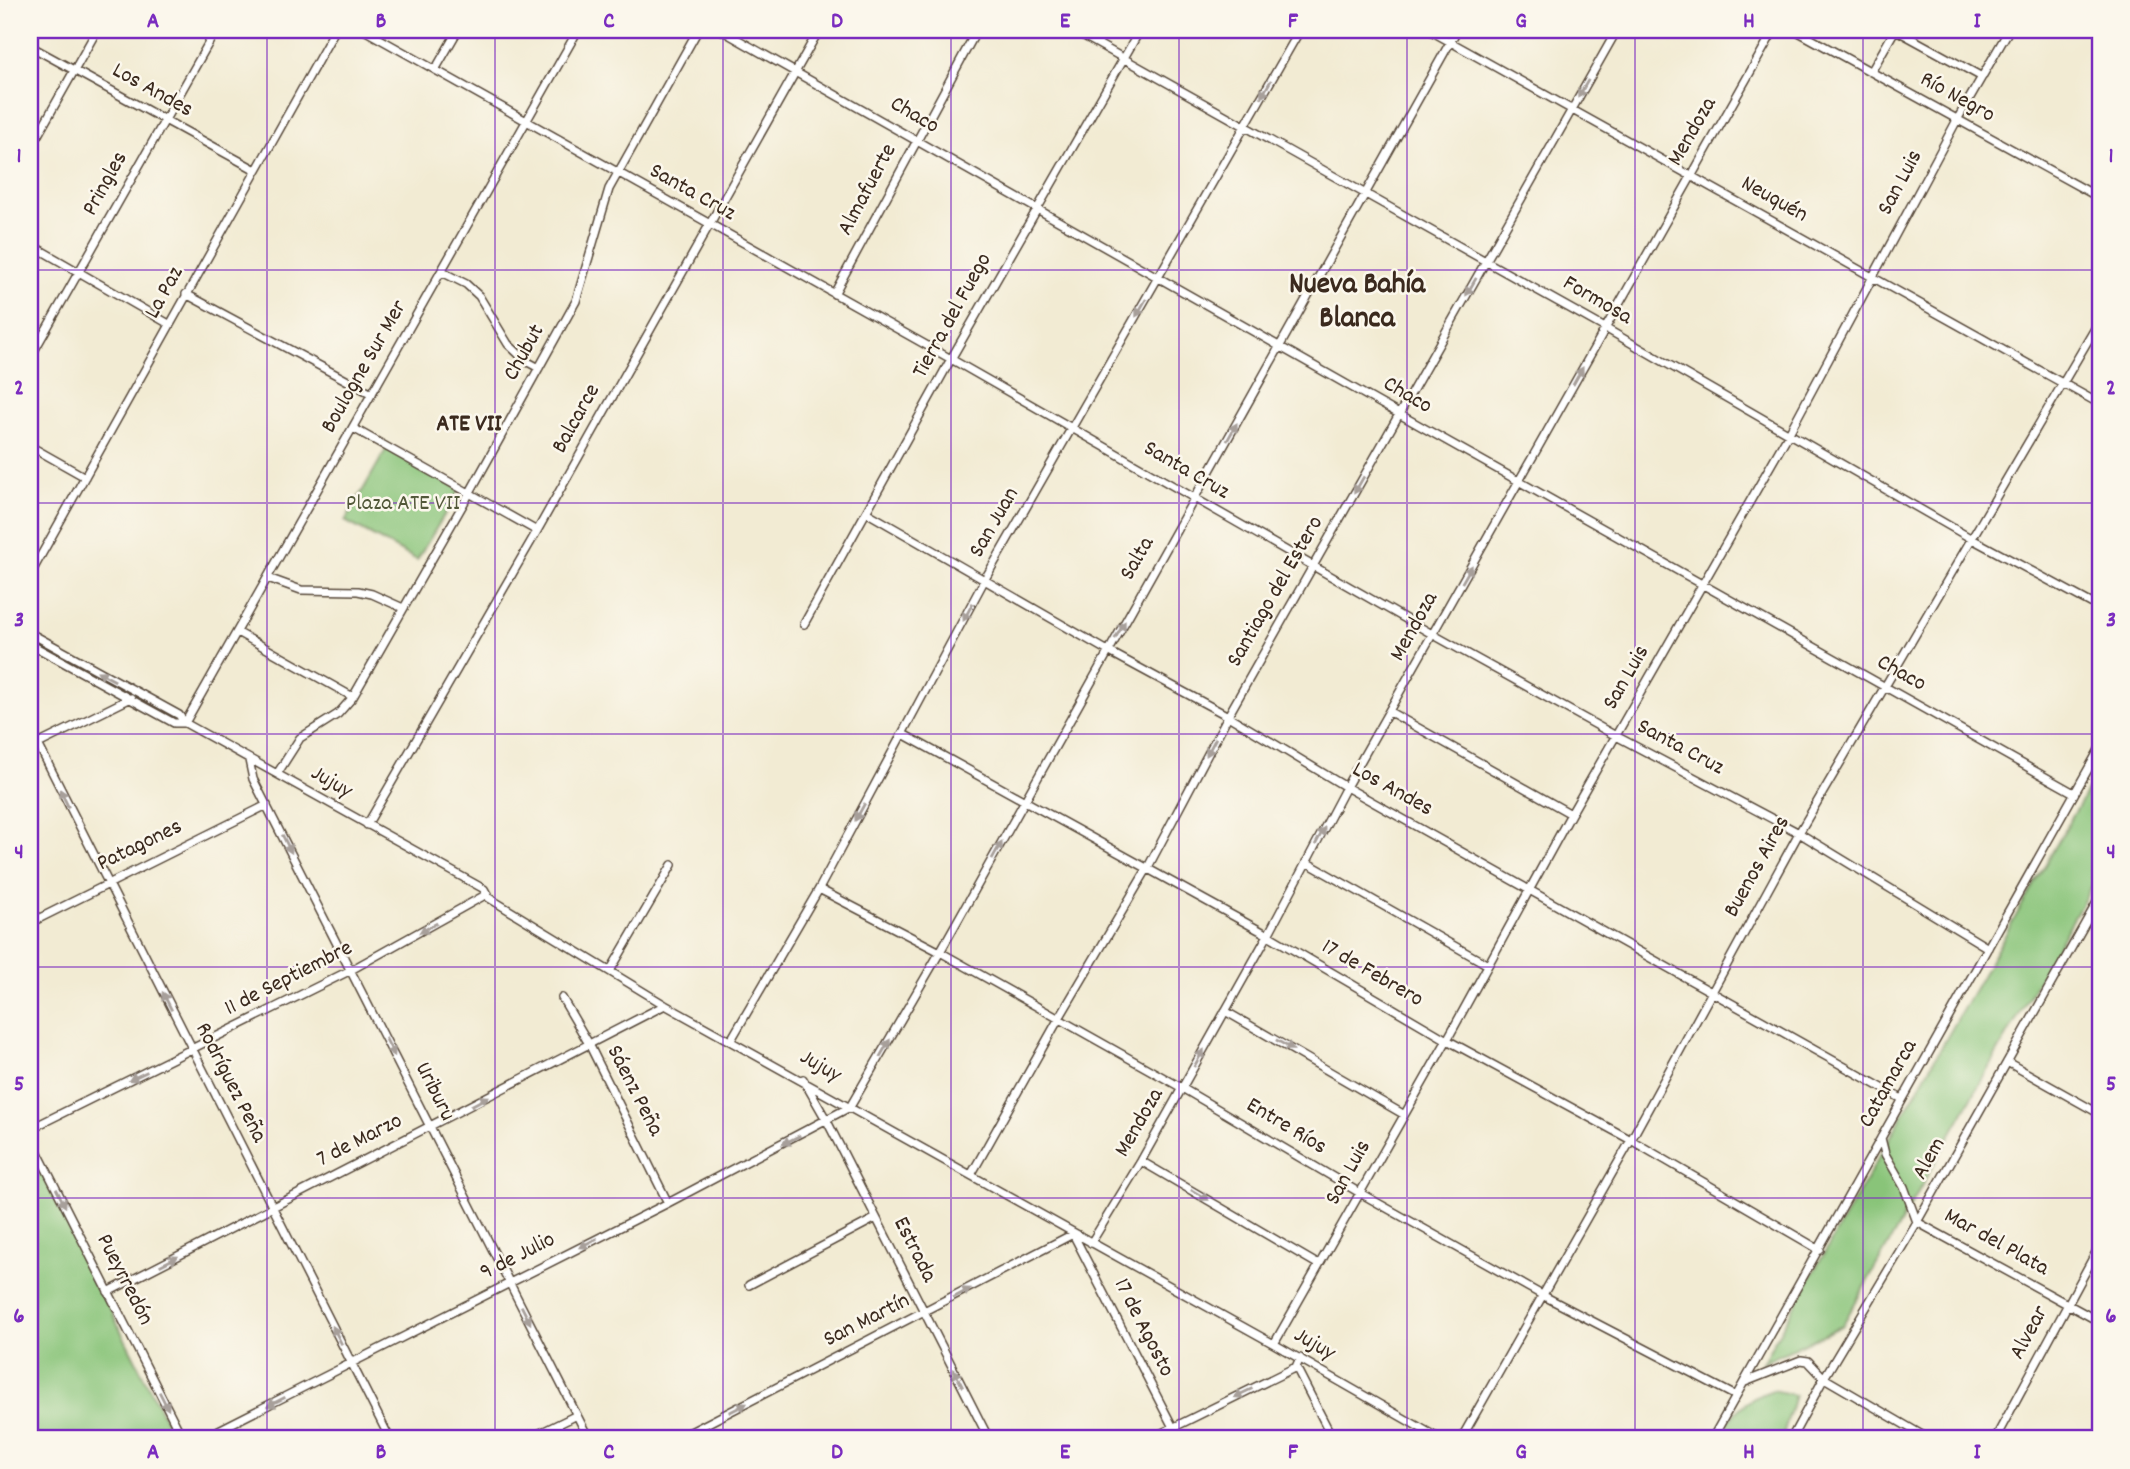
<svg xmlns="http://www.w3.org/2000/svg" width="2130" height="1469" font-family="Dekko,sans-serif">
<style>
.green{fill:#89c479;stroke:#62774c;stroke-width:2}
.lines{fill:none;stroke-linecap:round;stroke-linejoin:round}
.street-casing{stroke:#564739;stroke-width:10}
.street{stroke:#fff;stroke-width:7}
.oneway{fill:#a79f9a}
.grid{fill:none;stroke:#7b2cbf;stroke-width:2;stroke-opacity:0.55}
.labels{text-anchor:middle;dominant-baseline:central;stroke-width:5;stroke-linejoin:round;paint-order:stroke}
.street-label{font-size:23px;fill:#3b2a1e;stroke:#fbf7ec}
.park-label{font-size:23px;fill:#525839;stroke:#fbf7ec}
.neighbourhood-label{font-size:24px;font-weight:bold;fill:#3b2a1e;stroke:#fbf7ec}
.district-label{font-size:30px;font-weight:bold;fill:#3b2a1e;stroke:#fbf7ec}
.neatline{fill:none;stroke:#7b2cbf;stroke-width:2.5}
.grid-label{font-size:23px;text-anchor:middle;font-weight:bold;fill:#7b2cbf}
</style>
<rect width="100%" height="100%" fill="#fbf7ec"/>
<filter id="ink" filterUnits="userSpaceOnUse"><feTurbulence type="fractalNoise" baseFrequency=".0143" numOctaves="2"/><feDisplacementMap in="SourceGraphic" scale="14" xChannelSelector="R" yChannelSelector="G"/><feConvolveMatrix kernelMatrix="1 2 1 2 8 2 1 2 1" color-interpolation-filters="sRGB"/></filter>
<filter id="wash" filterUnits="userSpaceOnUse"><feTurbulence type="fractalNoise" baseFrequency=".00686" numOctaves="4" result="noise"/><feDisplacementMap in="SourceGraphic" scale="28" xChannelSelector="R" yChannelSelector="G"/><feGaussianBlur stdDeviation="1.57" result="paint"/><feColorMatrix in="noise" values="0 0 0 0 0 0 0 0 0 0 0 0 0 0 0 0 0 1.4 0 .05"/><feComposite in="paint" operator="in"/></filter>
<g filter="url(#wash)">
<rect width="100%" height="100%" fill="#f2ebd3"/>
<path class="green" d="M387,448L460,489L417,560L345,521Z
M2100,768V872L1842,1326L1762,1363Z
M30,1149L175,1439H30Z
M1773,1390L1795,1395L1782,1439H1717C1735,1411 1741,1401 1773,1390Z"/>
</g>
<g filter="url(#ink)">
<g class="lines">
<defs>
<path id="street" d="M364,30L951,359L1432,634L1616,736L1799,833L1988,948
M721,30L1399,414L2074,793
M1073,30L1605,328L1972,539L2100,608
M1429,30L2100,404
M1795,30L2100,198
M1896,30L1982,77
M30,46L256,170
M435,70L458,30
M1871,72L1895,30
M30,149L97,30
M30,244L169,324
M442,272L466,284L479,296L508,344L526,361L539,368
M186,294L372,394
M834,294L977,30
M30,358L216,30
M353,428L537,531
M30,446L85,477
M866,512L1108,651L1228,716L1346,787L1902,1099
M30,575L335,30
M268,578L301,590L358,591L372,594L403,608
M804,624L951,359L1140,30
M237,632L353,697
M30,633L179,715L185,723L484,889L489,898L665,1005L1274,1344L1440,1439
M30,644L174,723H185
M1390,712L1571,814
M185,723L578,30
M903,734L1268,935L1447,1040L1631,1140L1820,1250
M38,744L390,1439
M30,748L131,698
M249,760L253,779L589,1439
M277,774L300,738L338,714L353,697L469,494L576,301L609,189L698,30
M367,825L537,531L819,30
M1306,862L1488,965
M819,889L940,952L1182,1088L1360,1193L1542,1295L1736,1396
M30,923L267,805
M610,971L672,865
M562,998L589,1044L668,1203
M1225,1011L1403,1114
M731,1040L819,889L985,579L1300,30
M2007,1062L2100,1114
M803,1079L827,1121L989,1439
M30,1129L351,970L487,894
M30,1137L183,1439
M1881,1138L1885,1154L1904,1187L1917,1222L2100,1322
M1141,1161L1319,1265
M971,1175L1058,1020L1147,869L1228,716L1617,30
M1091,1243L1141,1161L1268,935L1346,787L1774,30
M749,1285L876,1218
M108,1292L665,1005
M1274,1344L1447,1040L1571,814L1788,435L1957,120L2009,30
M1296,1367L1333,1439
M1745,1382L1801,1360L1808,1361L1824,1378L1929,1439
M201,1439L668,1203L850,1107L940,952L1457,30
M528,1439L577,1415
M677,1439L1073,1234L1179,1439
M1150,1439L1296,1367L1300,1358
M1461,1439L1631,1140L1799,833L2100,320
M1712,1439L2100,748
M1791,1439L1824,1378L1917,1222L2100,897
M1995,1439L2100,1245"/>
</defs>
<use href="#street" class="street-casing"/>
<use href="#street" class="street"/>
</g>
<defs><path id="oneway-solid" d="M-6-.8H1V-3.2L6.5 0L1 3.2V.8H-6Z" transform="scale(1.75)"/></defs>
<g class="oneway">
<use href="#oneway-solid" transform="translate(1266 89) rotate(120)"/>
<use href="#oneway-solid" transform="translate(1583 89) rotate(120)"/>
<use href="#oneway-solid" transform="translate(1471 287) rotate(120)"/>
<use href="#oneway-solid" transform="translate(1141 308) rotate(120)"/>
<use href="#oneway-solid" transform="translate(1578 376) rotate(-61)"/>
<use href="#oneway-solid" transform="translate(1232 432) rotate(-61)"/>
<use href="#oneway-solid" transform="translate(1359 485) rotate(120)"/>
<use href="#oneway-solid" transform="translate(1467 574) rotate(-60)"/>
<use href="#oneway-solid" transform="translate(968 612) rotate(118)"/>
<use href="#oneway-solid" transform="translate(1120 630) rotate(-60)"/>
<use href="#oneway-solid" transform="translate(106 676) rotate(-151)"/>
<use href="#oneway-solid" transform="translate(1211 747) rotate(118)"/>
<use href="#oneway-solid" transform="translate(64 798) rotate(-116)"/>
<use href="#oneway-solid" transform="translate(860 812) rotate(119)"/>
<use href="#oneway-solid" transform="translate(1320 836) rotate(-62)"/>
<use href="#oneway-solid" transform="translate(287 844) rotate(63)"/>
<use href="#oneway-solid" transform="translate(997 850) rotate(-61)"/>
<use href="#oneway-solid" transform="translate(428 928) rotate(151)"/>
<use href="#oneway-solid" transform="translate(167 1001) rotate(-117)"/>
<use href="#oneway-solid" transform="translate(1285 1045) rotate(30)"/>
<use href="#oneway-solid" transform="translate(390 1047) rotate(63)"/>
<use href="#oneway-solid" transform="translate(885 1048) rotate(-60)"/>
<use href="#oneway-solid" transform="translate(1199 1058) rotate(-60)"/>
<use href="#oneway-solid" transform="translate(138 1076) rotate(154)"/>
<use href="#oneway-solid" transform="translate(480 1101) rotate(-28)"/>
<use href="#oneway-solid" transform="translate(791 1140) rotate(153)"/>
<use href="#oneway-solid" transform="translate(1200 1195) rotate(30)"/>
<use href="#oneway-solid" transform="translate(61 1198) rotate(63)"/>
<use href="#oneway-solid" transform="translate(588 1243) rotate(153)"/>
<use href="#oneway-solid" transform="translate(169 1261) rotate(-27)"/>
<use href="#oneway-solid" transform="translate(962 1293) rotate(-28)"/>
<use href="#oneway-solid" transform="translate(526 1315) rotate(63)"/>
<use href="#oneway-solid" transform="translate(337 1335) rotate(-117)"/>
<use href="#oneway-solid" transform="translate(958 1378) rotate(-117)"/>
<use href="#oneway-solid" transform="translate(1243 1393) rotate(154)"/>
<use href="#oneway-solid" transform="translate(164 1401) rotate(63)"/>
<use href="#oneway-solid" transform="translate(276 1402) rotate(153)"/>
<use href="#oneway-solid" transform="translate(738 1408) rotate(-27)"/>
</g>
</g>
<path class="grid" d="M267,30V1439M495,30V1439M723,30V1439M951,30V1439M1179,30V1439M1407,30V1439M1635,30V1439M1863,30V1439M30,270H2100M30,503H2100M30,734H2100M30,967H2100M30,1198H2100"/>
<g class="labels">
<g class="street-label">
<text transform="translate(152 91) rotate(29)">Los Andes</text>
<text transform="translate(1957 98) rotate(29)">Río Negro</text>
<text transform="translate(914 116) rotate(30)">Chaco</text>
<text transform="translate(1693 132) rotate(-60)">Mendoza</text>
<text transform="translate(1901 183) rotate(-62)">San Luis</text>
<text transform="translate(106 184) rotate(-61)">Pringles</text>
<text transform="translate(868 190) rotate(-62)">Almafuerte</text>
<text transform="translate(692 193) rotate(29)">Santa Cruz</text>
<text transform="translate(1774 200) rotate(29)">Neuquén</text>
<text transform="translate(165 293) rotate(-61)">La Paz</text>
<text transform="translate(1597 301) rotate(30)">Formosa</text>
<text transform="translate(953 316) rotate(-61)">Tierra del Fuego</text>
<text transform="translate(525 353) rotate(-61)">Chubut</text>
<text transform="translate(365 367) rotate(-60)">Boulogne Sur Mer</text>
<text transform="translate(1407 396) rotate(30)">Chaco</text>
<text transform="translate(577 419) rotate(-61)">Balcarce</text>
<text transform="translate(1186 471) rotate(30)">Santa Cruz</text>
<text transform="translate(995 523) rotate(-60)">San Juan</text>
<text transform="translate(1138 559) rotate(-60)">Salta</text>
<text transform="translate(1276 592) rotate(-60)">Santiago del Estero</text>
<text transform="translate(1415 627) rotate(-61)">Mendoza</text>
<text transform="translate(1901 674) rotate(29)">Chaco</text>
<text transform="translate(1627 678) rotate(-60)">San Luis</text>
<text transform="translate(1680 748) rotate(28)">Santa Cruz</text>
<text transform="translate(331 783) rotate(30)">Jujuy</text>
<text transform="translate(1392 790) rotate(29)">Los Andes</text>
<text transform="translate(140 846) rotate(-26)">Patagones</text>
<text transform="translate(1758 867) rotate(-61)">Buenos Aires</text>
<text transform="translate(1372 974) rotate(30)">17 de Febrero</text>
<text transform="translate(289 979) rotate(-27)">11 de Septiembre</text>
<text transform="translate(820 1067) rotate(30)">Jujuy</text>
<text transform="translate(230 1083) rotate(63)">Rodríguez Peña</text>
<text transform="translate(1889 1084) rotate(-61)">Catamarca</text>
<text transform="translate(634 1091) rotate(63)">Sáenz Peña</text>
<text transform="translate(434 1092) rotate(63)">Uriburu</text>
<text transform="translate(1140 1123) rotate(-60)">Mendoza</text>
<text transform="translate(1286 1127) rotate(31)">Entre Ríos</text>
<text transform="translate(360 1141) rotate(-27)">7 de Marzo</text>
<text transform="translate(1930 1159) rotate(-61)">Alem</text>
<text transform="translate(1349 1173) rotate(-61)">San Luis</text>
<text transform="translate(1996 1243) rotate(29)">Mar del Plata</text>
<text transform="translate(914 1250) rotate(63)">Estrada</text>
<text transform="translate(518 1257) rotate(-27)">9 de Julio</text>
<text transform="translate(124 1280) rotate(63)">Pueyrredón</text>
<text transform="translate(867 1321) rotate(-27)">San Martín</text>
<text transform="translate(1143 1328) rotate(63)">17 de Agosto</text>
<text transform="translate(2030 1333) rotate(-62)">Alvear</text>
<text transform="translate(1314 1345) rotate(30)">Jujuy</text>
</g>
<g class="park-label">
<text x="403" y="504">Plaza ATE VII</text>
</g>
<g class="neighbourhood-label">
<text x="469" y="425">ATE VII</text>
</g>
<g class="district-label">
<text x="1357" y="286">Nueva Bahía<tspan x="1357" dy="34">Blanca</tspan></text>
</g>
</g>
<rect width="2130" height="1469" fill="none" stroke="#fbf7ec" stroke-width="77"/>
<rect x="38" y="38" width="2054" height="1392" class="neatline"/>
<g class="grid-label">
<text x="153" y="27">A</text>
<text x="381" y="27">B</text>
<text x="609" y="27">C</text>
<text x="837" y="27">D</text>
<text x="1065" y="27">E</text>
<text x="1293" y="27">F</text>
<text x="1521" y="27">G</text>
<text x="1749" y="27">H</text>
<text x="1977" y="27">I</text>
<text x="19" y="162">1</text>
<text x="2111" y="162">1</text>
<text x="19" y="394">2</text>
<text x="2111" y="394">2</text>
<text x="19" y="626">3</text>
<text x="2111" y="626">3</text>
<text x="19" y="858">4</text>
<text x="2111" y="858">4</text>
<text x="19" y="1090">5</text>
<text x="2111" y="1090">5</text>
<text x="19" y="1322">6</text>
<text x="2111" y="1322">6</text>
<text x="153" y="1458">A</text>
<text x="381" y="1458">B</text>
<text x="609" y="1458">C</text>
<text x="837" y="1458">D</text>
<text x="1065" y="1458">E</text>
<text x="1293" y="1458">F</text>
<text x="1521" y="1458">G</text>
<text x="1749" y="1458">H</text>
<text x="1977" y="1458">I</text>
</g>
</svg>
